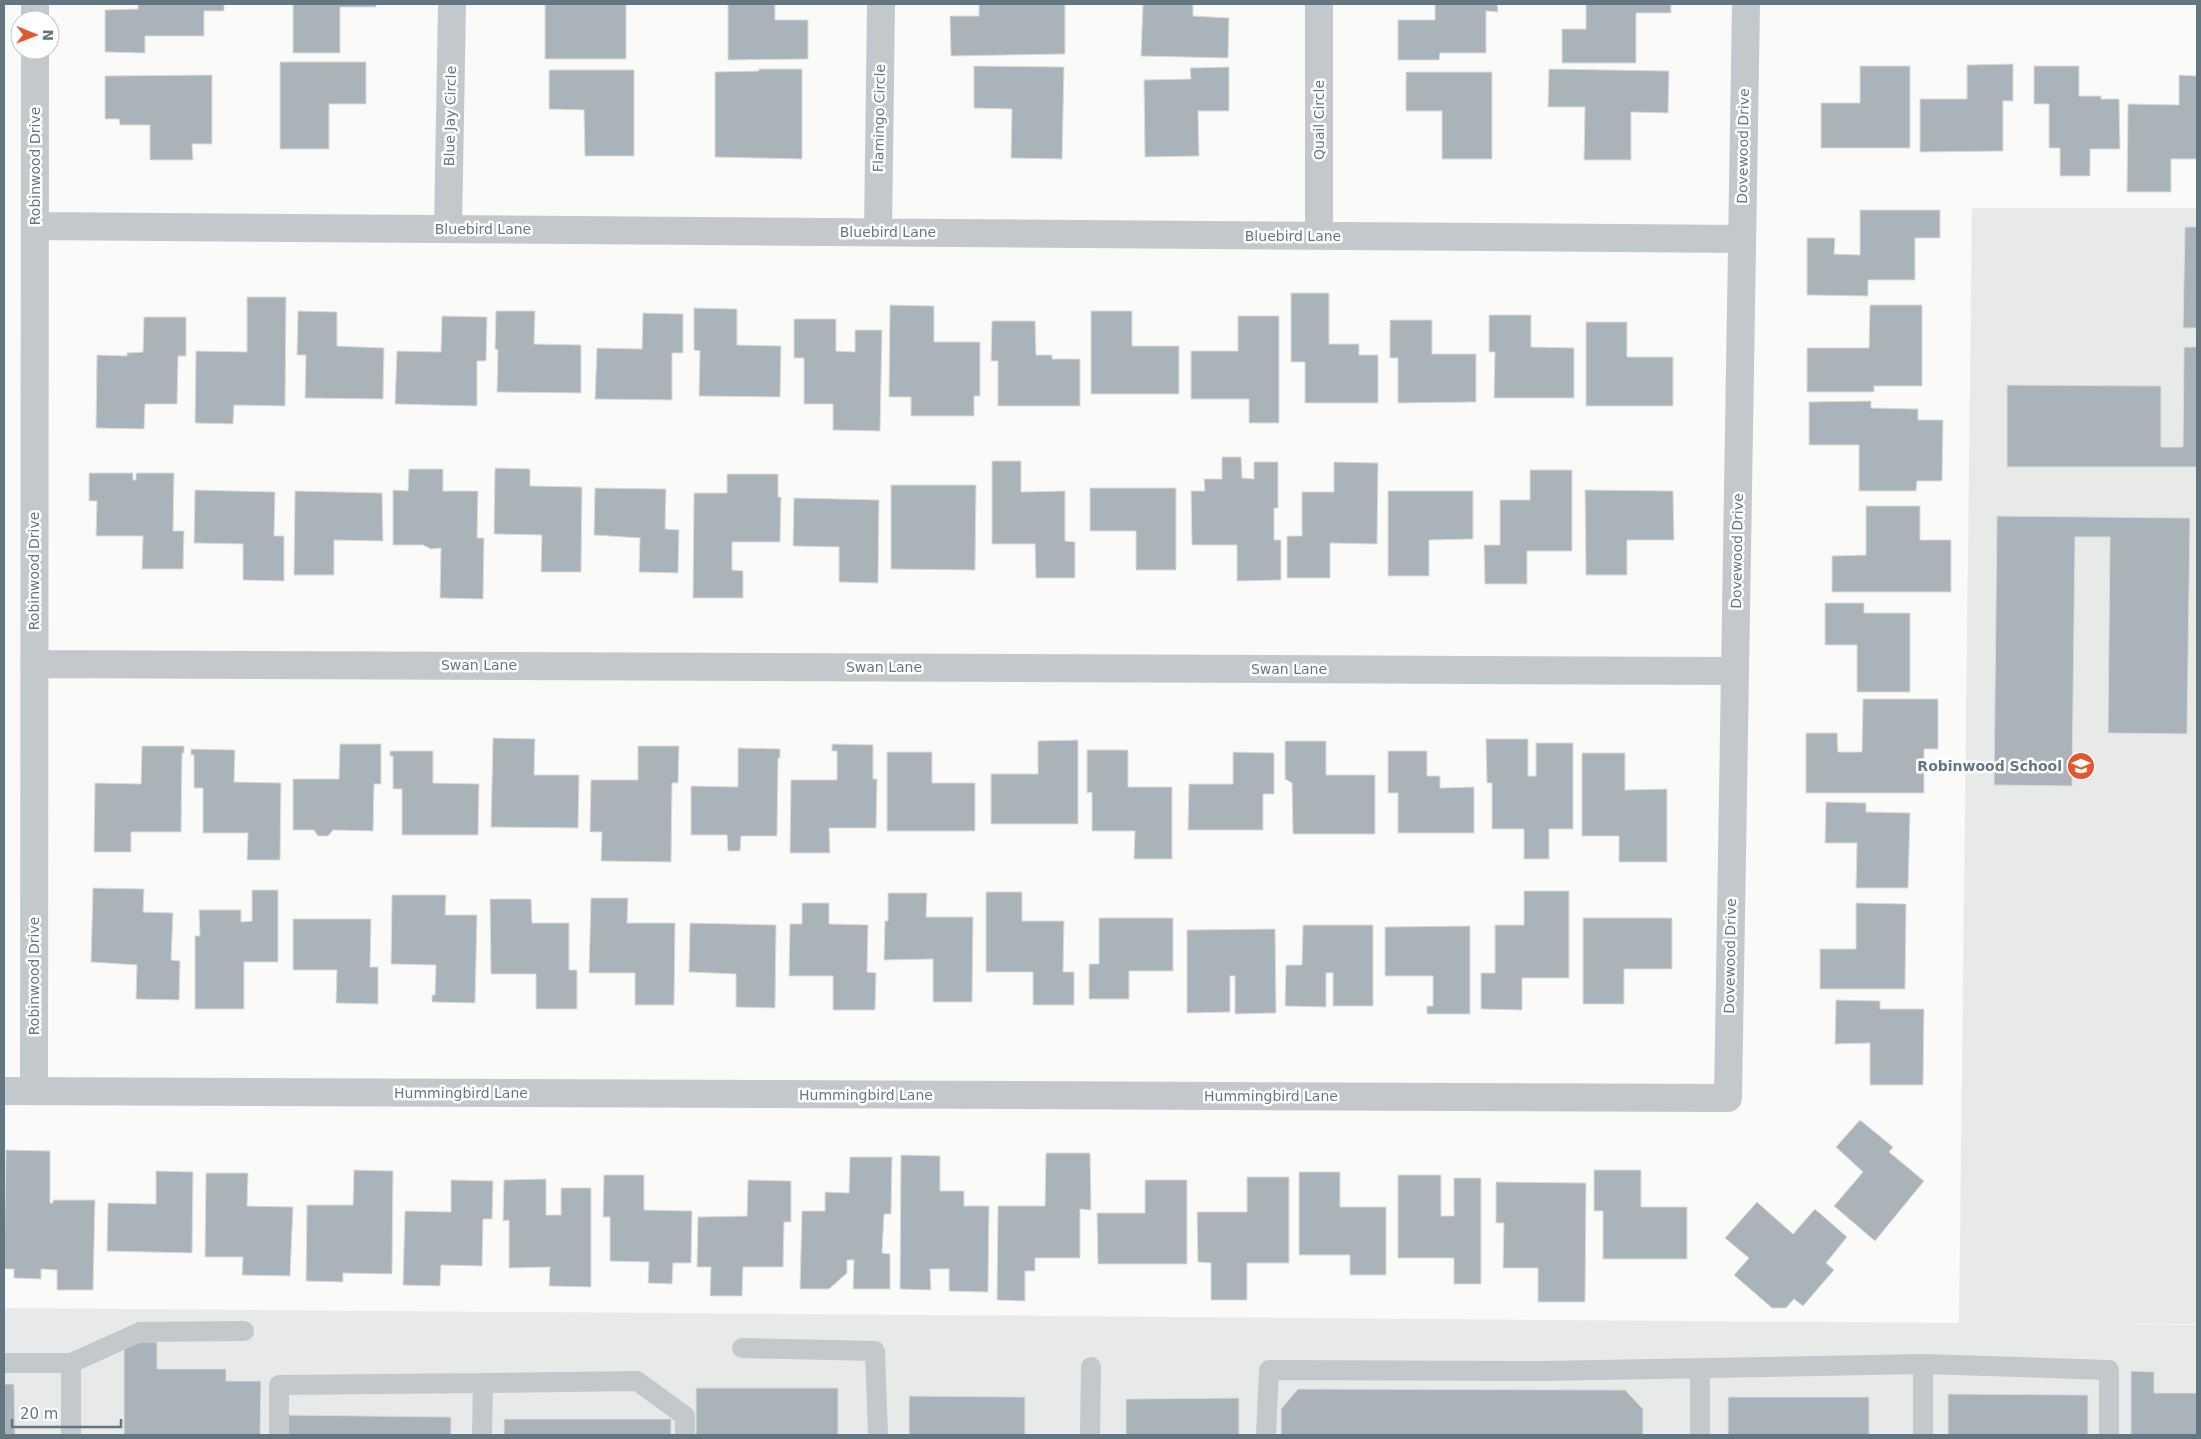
<svg xmlns="http://www.w3.org/2000/svg" width="2201" height="1439" font-family="'DejaVu Sans',sans-serif">
<style>
.built{fill:#e8e9e9}
.building{fill:#aab3b9;stroke:#dcdcda}
.lines{fill:none;stroke-linecap:round;stroke-linejoin:round}
.service{stroke:#c3c8cc;stroke-width:20}
.minor{stroke:#c3c8cc;stroke-width:28}
.labels{text-anchor:middle;dominant-baseline:central;stroke-width:5;stroke-linejoin:round;paint-order:stroke}
.street-label{font-size:14px;fill:#657683;stroke:#fff}
.poi-label{font-size:14px;font-weight:bold;fill:#657683;stroke:#fff;text-anchor:end}
</style>
<rect width="100%" height="100%" fill="#fafaf8"/>
<path class="built" d="M1972,208H2197V1324H2093L2197,1325V1435H4V1308L1959,1323Z"/>
<path class="building" d="M138,4H224V11H204V36H145V53L105,52V10L138,9Z
M293,4H376V7H340V53H293Z
M545,4H626V59H545Z
M728,4H775V20H808V59L728,60Z
M979,4H1065V54L951,56L950,16H979Z
M1143,4H1193V16L1229,18L1228,58L1141,56Z
M1435,4H1497L1498,12L1486,11V53H1440L1439,60H1398V20H1435Z
M1586,4H1671V13H1636V63H1562V29H1586Z
M280,62H366V104H329V149H280Z
M2013,64V101H2003V151L1920,152V99H1967V65Z
M974,66L1064,67L1062,159L1011,158L1012,109L974,108Z
M1860,66H1910V148H1821V103H1860Z
M2034,66H2079V96H2101V99H2119L2120,149H2090V176H2060V148H2049V104H2034Z
M1229,67V111H1198L1199,156L1145,157L1144,80L1191,79L1190,68Z
M759,69H802V159L715,157V72L759,71Z
M1549,69L1669,71L1668,113L1631,112V160H1584L1585,107H1548Z
M549,70H634V156H585L584,110L549,109Z
M1406,72H1492V159H1442V111H1406Z
M212,75V144H192L193,160H150V125H120L119,119H105V76Z
M2179,75L2197,76V159H2171V192H2127L2128,104L2179,105Z
M1860,210H1940V238H1915V280H1868V296L1807,295V238H1835L1834,254L1860,255Z
M2185,227H2197V328H2183Z
M1291,293H1329V344H1359V355H1378V403H1305V362H1291Z
M247,297H286L285,406L234,405L233,424L195,423L196,351L247,352Z
M890,305L934,306V342H980V396H974V416H911V397H889Z
M1870,305H1922V386H1874V392H1807V348H1869Z
M694,308L737,309V345L781,346L780,397L699,396L700,351L694,350Z
M298,311L337,312V346L384,348L383,399L305,398L306,355H297Z
M496,311H535L534,344L581,345V393L497,392L498,350L495,349Z
M1091,311H1132V346H1179V394H1091Z
M643,313L683,314V353H672V400L595,399L597,348L642,349Z
M1489,315H1531V347L1574,348V398H1494L1495,352H1489Z
M442,316L487,317L486,361H477V406L395,404L397,351L441,352Z
M1238,316H1279V423H1249V399H1191V351H1238Z
M144,317H186V356H178L177,404H145L144,429L96,428L97,355L127,356V353L143,352Z
M794,319H836V351L855,352V330H882L880,431L833,430V404H804V358H794Z
M1390,320H1432V354H1476V402L1398,403V358H1390Z
M992,321H1035L1036,355H1052V359H1080V406H998V361H991Z
M1586,322H1627V357H1673V406H1586Z
M2184,347H2197V467H2007V385L2161,386V447H2183Z
M1871,401V408L1918,409V420H1943L1942,481H1917L1916,491H1859V445H1809V402Z
M1222,457H1241L1242,478L1254,479V462H1278V508H1274V540H1281V580L1237,581V545H1192L1191,491H1205L1204,479H1222Z
M992,461H1021V492L1065,491V541L1075,542V578H1036L1035,544H992Z
M1334,462L1378,463L1377,544L1330,543V578H1287V536H1302V492H1334Z
M495,468L530,469V486L582,487L581,572H541L542,535L494,534Z
M409,469H443V491H478L477,538H484L483,599L440,598L441,548L431,549L423,545H393V490L408,491Z
M1530,470H1572V551H1527V584H1485L1484,545H1500V500H1530Z
M89,473H133V480H136V473H174L173,531H184L183,569H142L143,536H96L97,501H89Z
M727,474H778V497H781L780,542H732V570L743,571V598H693L694,493H727Z
M891,485H976L975,570L891,569Z
M595,488L666,489L665,529L679,530L678,573L639,572L640,538L594,535Z
M1090,488H1176V570H1136V531H1090Z
M195,490L275,492L274,536H284V581L243,580V544L194,543Z
M1585,490L1673,491L1674,540H1627V575H1586Z
M295,491L382,493L383,541L334,540V575H294Z
M1388,491H1473V539L1429,540V576H1388Z
M794,498L879,500L878,583L839,582V547L793,546Z
M1866,506H1920V540H1951V592H1832V556L1866,555Z
M1997,516L2190,518L2187,734L2108,733L2110,537H2075L2072,786L1994,785Z
M1825,603H1864V613H1910V692H1857V645H1825Z
M1863,699H1938V749H1924V793H1806V733H1837L1838,752H1862Z
M493,738L535,739L534,775H579L578,828L491,827Z
M1486,739H1528V776H1536V743H1573V829H1549V859H1524V829H1492V783H1487Z
M1078,740V824H991V774H1038V741Z
M1285,741H1326V775H1375V834H1293L1292,783L1285,779Z
M340,744H381V784H374L373,831L333,830L328,836H318L314,830H293V779H339Z
M832,744L873,745V779H877L876,828H829L830,853H790L791,780H837V751H832Z
M142,746H184V753H182L181,832H131V852H94L95,783L141,784Z
M638,746H679L678,783H672L671,862L601,861L602,832H590L591,780H638Z
M738,748L780,749V758H778L777,836H741L740,851H728L727,835H691V786L738,787Z
M191,749L235,750L234,782L281,783L280,860H247L248,833H203V788H194V755H191Z
M1087,750H1128V787H1172V859H1134L1135,831H1092V792L1087,793Z
M390,751H433V783L479,784L478,835H402V789H393V756H390Z
M1388,751H1427V776H1440V788L1474,787V833H1398V793H1388Z
M887,752H932V783H975V831H887Z
M1233,752L1274,753V794H1263V830H1188L1189,784H1233Z
M1582,753H1625V790L1667,789V862H1619V836H1582Z
M1826,802L1866,803V812L1910,813L1908,888H1856L1857,843H1825Z
M93,888L144,889L143,912L173,913L171,960L180,961L179,1000L136,999L137,965L91,962Z
M252,890H278V962H244V1009H195V936H200L199,910H241V922L252,921Z
M1524,891H1569V978H1522V1010L1481,1009V973H1495V925H1524Z
M986,892H1022V921H1064L1063,972H1074V1005H1033V972H986Z
M888,893H927L926,917H973L972,1002H933V959L884,960L885,921H888Z
M392,895H446L445,915H477L475,1003L432,1002V995H435L436,965L391,964Z
M591,898H628L627,923H675L674,1005H635V973H589Z
M490,899H531L532,923H569V970H577V1009H536V974H491Z
M802,903H829V924L868,925L867,972L876,973L875,1010H833V976H789L790,924H802Z
M1856,903L1906,904L1905,989H1820V949H1856Z
M1099,918H1173V971H1129V999H1089V964H1099Z
M1583,918H1672V969H1624V1004H1583Z
M293,919H371L370,967H378V1004L336,1003L337,970H293Z
M690,923L776,925L775,1008L736,1007V974L689,972Z
M1303,925H1373V1006H1333V973H1326V1007L1285,1006L1286,965H1302Z
M1470,926V1014H1427V1006H1433V976H1385V927Z
M1275,929L1276,1013L1235,1014V976H1230V1012L1187,1013V930Z
M1836,1000L1880,1001V1009H1924L1923,1085H1870V1043L1835,1044Z
M1860,1120L1893,1147L1889,1152L1924,1181L1875,1241L1834,1206L1863,1172L1836,1147Z
M6,1150L50,1151V1203H53V1200H95L93,1290H57V1270L41,1269V1279L14,1278V1269H4Z
M1046,1153H1090L1091,1210L1080,1209V1258H1035V1271H1025V1301L997,1300L998,1206H1045Z
M901,1155L940,1156V1191H964V1206H989L988,1292L949,1291V1269H930L931,1290L900,1289Z
M850,1157H892L891,1214H884L882,1253L890,1254V1289H853L854,1260H847V1273L829,1289H800L802,1211H825V1192L849,1193Z
M354,1170L393,1171L392,1274L343,1273V1282L306,1281L307,1205H353Z
M1594,1170H1641V1207H1687V1259H1603V1211H1594Z
M156,1171L193,1172L192,1253L107,1251L108,1203L156,1204Z
M1299,1172H1340V1207H1386V1275H1350V1255H1299Z
M206,1173H248L247,1206L293,1207L290,1276L242,1275L243,1257H205Z
M604,1175H644V1210L692,1211L691,1263H673L672,1284L648,1283L649,1262L610,1261V1217H603Z
M1398,1175H1441V1216H1454V1178H1481V1284H1454V1258H1398Z
M1247,1177H1289V1263H1247V1300H1211V1263L1198,1262L1197,1212H1247Z
M546,1179V1215H561V1188H591V1287L549,1286L550,1267L509,1268V1220L503,1221L504,1180Z
M451,1180L493,1181L492,1219H483L482,1266L441,1265L440,1286L403,1285L405,1211L451,1212Z
M748,1180L791,1181V1222H784L783,1267H743L742,1296H710L711,1267H697L698,1217L747,1216Z
M1145,1180H1187V1264H1098L1097,1213H1145Z
M1496,1182L1586,1183L1585,1302H1538V1268H1503L1504,1223H1496Z
M1757,1202L1793,1234L1815,1209L1847,1237L1826,1263L1834,1270L1803,1306L1794,1299L1786,1308H1772L1734,1275L1749,1258L1725,1238Z
M124,1342H157V1369H226V1381H261L260,1435H124Z
M2131,1371L2154,1372V1393H2197V1435H2131Z
M4,1384H14L15,1435H4Z
M696,1388H838V1435H696Z
M1298,1389L1625,1390L1643,1409V1435H1281V1409Z
M1948,1394L2088,1395V1435H1948Z
M909,1396L1025,1397V1435H909Z
M1728,1397H1869V1435H1728Z
M1239,1398V1435H1126V1399Z
M286,1415L451,1417V1435H286Z
M504,1419H671V1435H504Z"/>
<g class="lines">
<path class="service" d="M742,1348L875,1351L878,1435
M4,1363H71V1435
M71,1363L140,1332L244,1331
M1700,1369V1435
M483,1383L637,1381L685,1416V1435
M279,1435V1385L483,1383L482,1435
M1090,1435L1091,1367
M1266,1435L1269,1370L1543,1371L1923,1364L2109,1370V1435
M1923,1435V1364"/>
<path class="minor" d="M35,20V4
M35,226L1742,239
M448,229L452,4
M878,232L881,4
M1319,236V4
M34,664L1735,671
M4,1091L1728,1098L1746,4
M34,1091L35,50"/>
</g>
<defs>
<symbol id="school-disc" viewBox="-11 -11 22 22"><circle r="9.5" fill="#e4572e" stroke="#fff"/><path d="M0-5L7-2L0 1L-7-2ZM-4 1L0 2.5L4 1V4Q0 6-4 4Z" fill="#fff"/></symbol>
</defs>
<g fill-rule="evenodd">
<use href="#school-disc" x="2065" y="750" width="32" height="32"/>
</g>
<g class="labels">
<g class="street-label">
<text transform="translate(450 116) rotate(-89)">Blue Jay Circle</text>
<text transform="translate(879 118) rotate(-89)">Flamingo Circle</text>
<text transform="translate(1319 120) rotate(-90)">Quail Circle</text>
<text transform="translate(1743 146) rotate(-89)">Dovewood Drive</text>
<text transform="translate(35 166) rotate(-90)">Robinwood Drive</text>
<text x="483" y="229">Bluebird Lane</text>
<text x="888" y="232">Bluebird Lane</text>
<text x="1293" y="236">Bluebird Lane</text>
<text transform="translate(1737 551) rotate(-89)">Dovewood Drive</text>
<text transform="translate(34 571) rotate(-90)">Robinwood Drive</text>
<text x="479" y="665">Swan Lane</text>
<text x="884" y="667">Swan Lane</text>
<text x="1289" y="669">Swan Lane</text>
<text transform="translate(1730 956) rotate(-89)">Dovewood Drive</text>
<text transform="translate(34 976) rotate(-90)">Robinwood Drive</text>
<text x="461" y="1093">Hummingbird Lane</text>
<text x="866" y="1095">Hummingbird Lane</text>
<text x="1271" y="1096">Hummingbird Lane</text>
</g>
<g class="poi-label">
<text x="2062" y="766">Robinwood School</text>
</g>
</g>
<rect width="2201" height="1439" fill="none" stroke="#657683" stroke-width="10"/>
<g transform="translate(35 35) rotate(91)"><circle r="24" fill="#ffffff" stroke="#c1c8cd"/>
<path d="M0-4L9 19L0 12L-9 19Z" fill="#e4572e"/>
<text y="-8" font-size="14" font-weight="bold" text-anchor="middle" fill="#657683">N</text>
</g>
<path d="M12 1419v8h109v-8" fill="none" stroke="#657683" stroke-width="2.5"/>
<text x="20" y="1419" font-size="15" fill="#657683" stroke="#ffffff" stroke-width="4" paint-order="stroke">20 m</text>
</svg>
